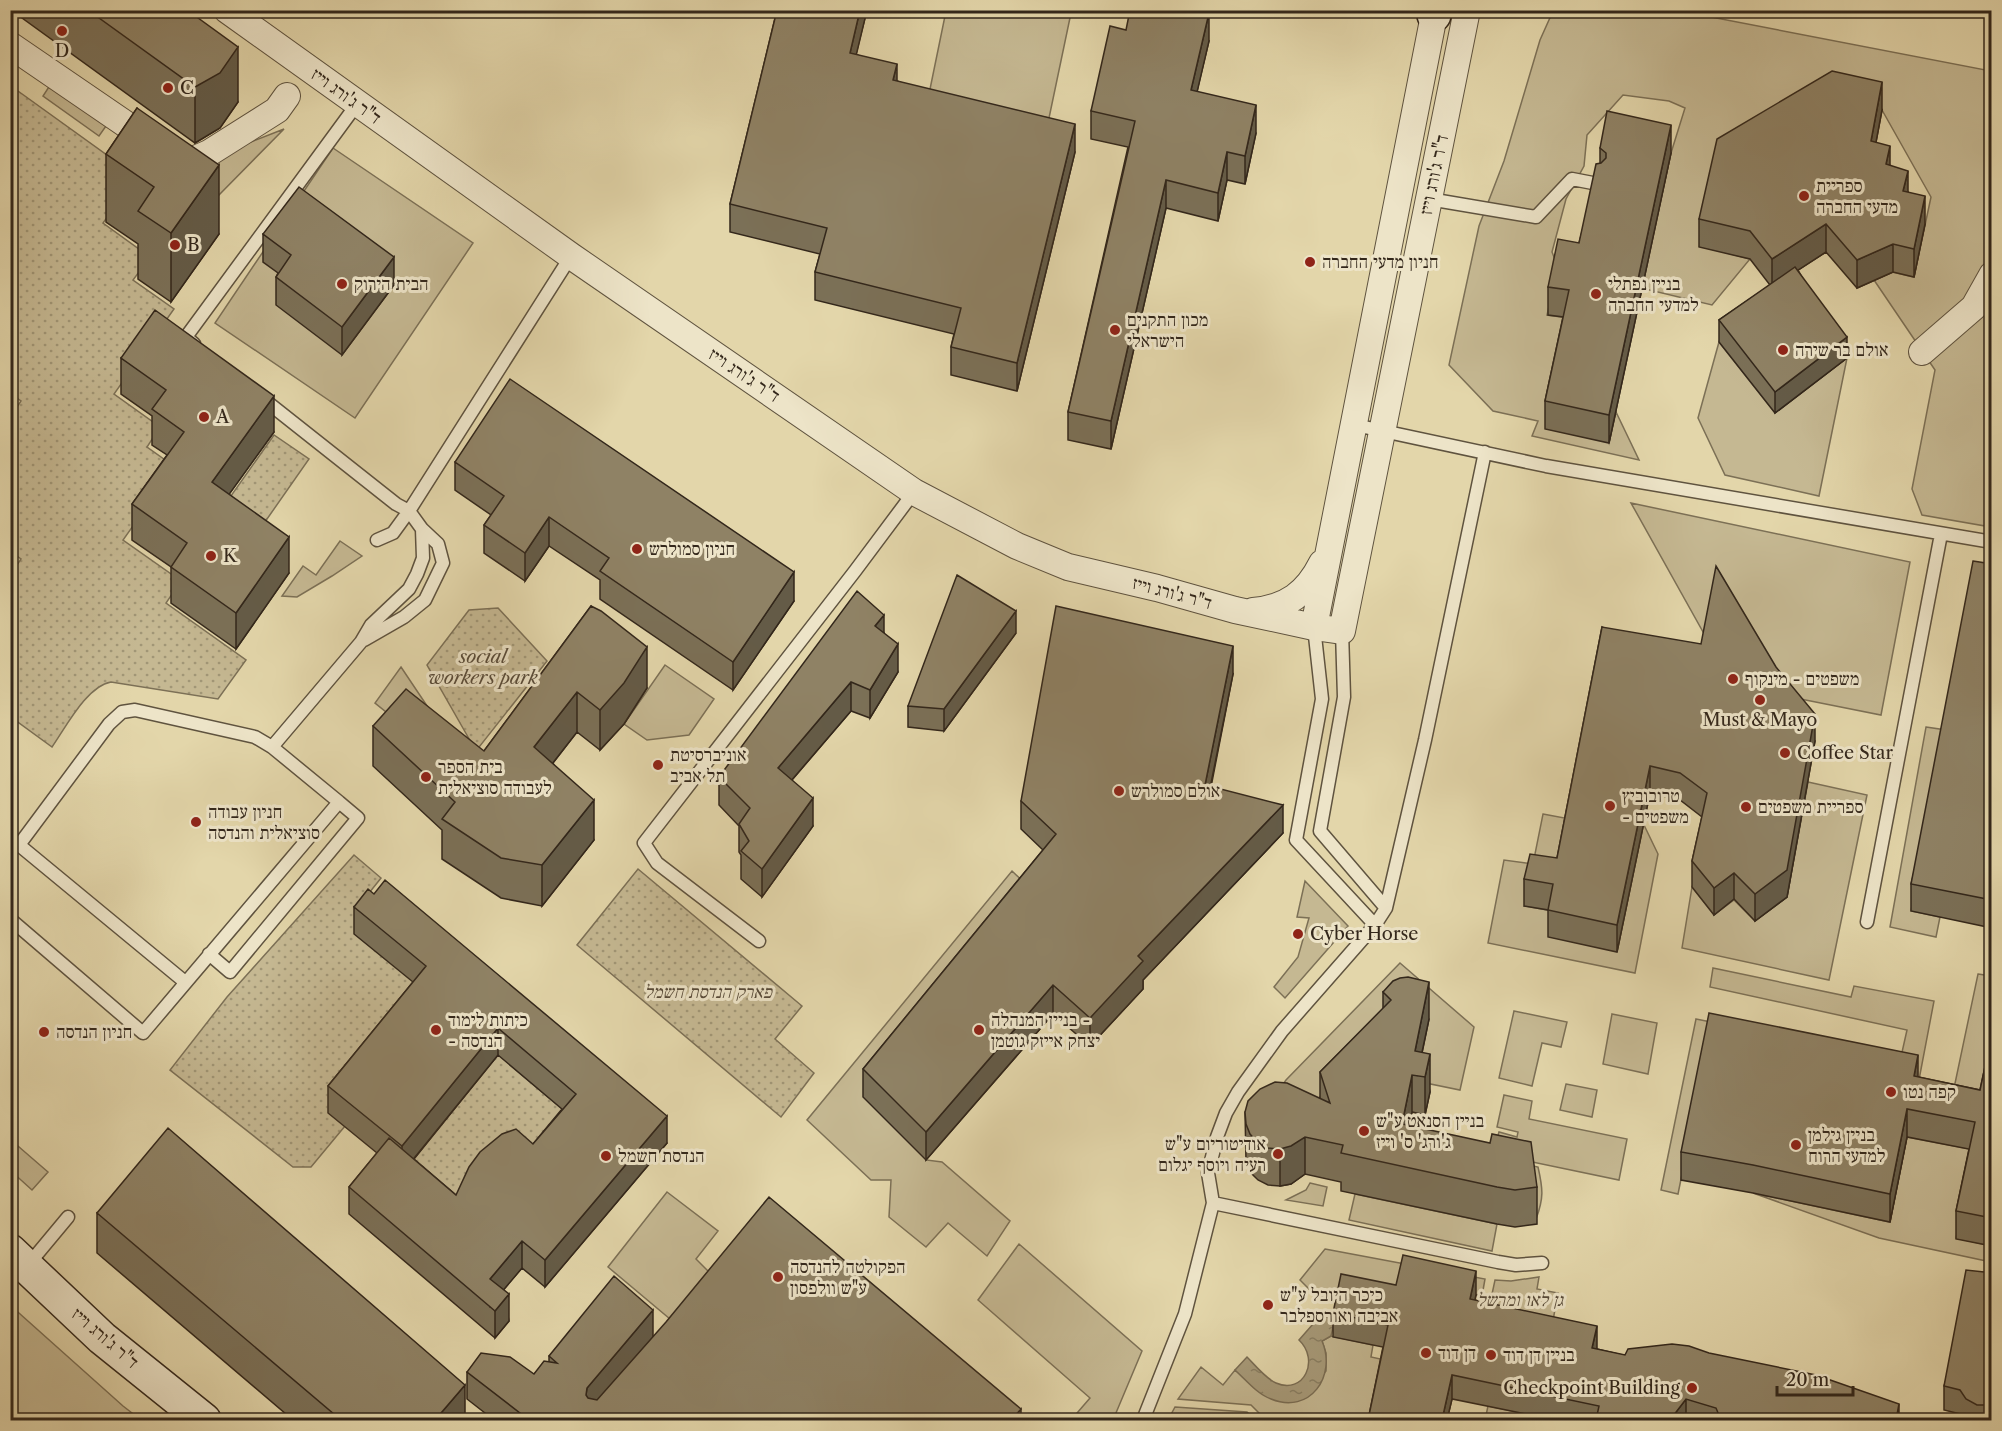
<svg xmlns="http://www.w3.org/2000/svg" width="2002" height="1431" font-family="'Libre Caslon Text','Frank Ruhl Libre',serif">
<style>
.green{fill:#c5b892;stroke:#7c7056;stroke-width:1.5}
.park{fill:url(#park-dots);stroke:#7c7056;stroke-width:1.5}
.water{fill:url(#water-ripples);stroke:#796c53;stroke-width:1.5}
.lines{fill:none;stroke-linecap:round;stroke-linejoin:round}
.lane-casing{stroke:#5f533f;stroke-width:15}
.street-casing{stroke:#5f533f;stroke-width:28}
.secondary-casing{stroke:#33271b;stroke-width:36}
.lane{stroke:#ede4c8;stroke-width:12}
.street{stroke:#ede4c8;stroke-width:26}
.secondary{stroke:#ede4c8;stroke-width:33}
.wall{fill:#7b7057;stroke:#33271b;stroke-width:1.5;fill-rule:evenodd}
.shaded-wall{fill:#645b47;stroke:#33271b;stroke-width:1.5}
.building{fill:#8f8265;stroke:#33271b;stroke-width:1.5}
.poi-dot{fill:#8f2418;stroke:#ede4c8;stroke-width:2}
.labels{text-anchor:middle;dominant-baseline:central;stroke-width:6;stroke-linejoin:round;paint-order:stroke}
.poi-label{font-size:18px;fill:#33271b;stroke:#ede4c8;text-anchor:start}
.street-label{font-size:18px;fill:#33271b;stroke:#ede4c8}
.park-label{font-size:18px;font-style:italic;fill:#584b39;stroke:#ede4c8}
</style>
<defs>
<pattern id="park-dots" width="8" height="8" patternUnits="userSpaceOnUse" patternTransform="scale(1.5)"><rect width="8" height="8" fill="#c5b892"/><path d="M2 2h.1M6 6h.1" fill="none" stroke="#a19676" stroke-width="1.8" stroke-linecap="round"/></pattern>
<pattern id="water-ripples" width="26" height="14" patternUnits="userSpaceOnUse" patternTransform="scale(1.5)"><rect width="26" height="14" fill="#a79a79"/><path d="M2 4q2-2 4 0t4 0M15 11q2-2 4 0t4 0" fill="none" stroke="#897e62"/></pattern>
</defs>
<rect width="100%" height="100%" fill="#e3d6aa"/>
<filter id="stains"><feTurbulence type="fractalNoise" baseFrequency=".00333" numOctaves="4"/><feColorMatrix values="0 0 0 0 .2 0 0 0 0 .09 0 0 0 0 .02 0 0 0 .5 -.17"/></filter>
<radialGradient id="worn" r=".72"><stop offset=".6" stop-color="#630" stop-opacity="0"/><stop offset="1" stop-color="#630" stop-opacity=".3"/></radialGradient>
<path class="green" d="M1058,10L1071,13L1049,118L929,94L946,11Z
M1553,11H1680L1991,71V527L1922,515L1912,489L1935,370L1874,280L1892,272L1914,277L1931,197L1882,110L1700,246L1750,259L1712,305L1641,288L1671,153L1685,108L1669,101L1623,95L1587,135L1584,166L1566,199L1552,252L1558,267L1547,315L1569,318L1609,443L1616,412L1639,460L1532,436L1538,421L1493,411L1449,365L1479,226L1504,161L1540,40Z
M54,79L111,119L99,136L43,96Z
M284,129L216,198L177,171Z
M333,148L473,243L355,418L215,323Z
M1719,342L1775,413L1847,358L1819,496L1725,475L1698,418Z
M1631,503L1910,562L1881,715L1776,694L1707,639Z
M340,541L362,556L332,576L297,597L282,596L303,566L316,575Z
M665,665L714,699L689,735L647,740L624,724Z
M401,667L484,791L375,703Z
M1926,727L1946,730L1911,911L1940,917L1936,937L1890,927Z
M1808,782L1867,795L1829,980L1682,948L1692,887L1714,915L1734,900L1755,921L1787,897Z
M1543,814L1570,819L1557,885L1525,906L1552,911L1643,823L1658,854L1635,973L1488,943L1504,860L1533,864Z
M1012,871L1033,891L926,1160L942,1162L1010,1221L987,1256L948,1223L926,1247L889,1217L891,1180H871L807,1120Z
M1305,881L1348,926L1285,998L1274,987L1298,957L1309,918L1297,917Z
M1400,963L1474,1027L1460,1090L1416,1081L1383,1029L1301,1117L1263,1113L1286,1080Z
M1713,968L1851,997L1854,986L1934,1001L1918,1085L1896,1079L1907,1030L1710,987Z
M1978,974L1991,976V1062L1980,1118L1949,1112Z
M1514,1011L1567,1022L1561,1047L1542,1043L1532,1086L1499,1078Z
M1612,1014L1657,1023L1648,1074L1603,1064Z
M1696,1019L1867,1053L1709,1041L1678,1194L1661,1190Z
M1566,1084L1597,1090L1592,1117L1560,1110Z
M1504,1095L1532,1101L1529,1119L1627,1139L1619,1180L1518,1159L1517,1162L1538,1167C1543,1189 1544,1198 1536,1219L1494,1149L1499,1132L1517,1137L1518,1132L1497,1127Z
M1907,1137L1975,1150L1956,1238L1991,1246V1262L1879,1238L1753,1193L1890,1222Z
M11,1140L48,1172L32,1190L11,1171Z
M1310,1183L1327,1187L1323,1206L1286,1200L1306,1190Z
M667,1192L718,1231L696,1259L709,1272L670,1319L608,1267Z
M1355,1194L1497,1224L1492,1251L1349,1220Z
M1019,1244L1142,1351L1113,1420H1071L1090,1398L978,1300Z
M1325,1249L1485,1279L1482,1296L1403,1279L1396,1309L1316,1296L1300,1280Z
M1539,1277L1537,1289L1558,1293L1552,1326L1488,1313L1495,1280L1511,1281Z
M10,1305L123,1406L141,1420H11Z
M1331,1336L1373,1345L1371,1357L1385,1360L1373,1420H1266L1251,1405L1178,1399L1201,1367L1223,1385L1235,1370C1256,1389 1268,1405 1298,1401L1326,1371V1353L1322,1341Z
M1488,1406L1555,1420H1485Z
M1175,1407L1247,1412L1255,1420H1168Z"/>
<path class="park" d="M11,86L136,176L103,223L150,257L133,280L174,309L114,394L160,427L147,447L226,503L274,435L309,459L253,539L167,478L123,540L181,581L166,603L246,660L218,699L111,682C87,686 66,727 52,747L11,717V574L21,559L10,551L11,416L21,401L10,393Z
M498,608L547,661L476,751L427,665L469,610Z
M354,855L381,878L369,893L426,993L345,1126L311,1167H293L170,1070L227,997Z
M638,869L802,1006L775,1039L814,1073L781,1117L577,945Z
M494,1051L575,1120L463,1206L401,1175L477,1080Z"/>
<path class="water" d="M1320,1316L1335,1319L1331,1336L1322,1341C1337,1376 1310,1415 1271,1399C1257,1394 1246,1380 1235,1370L1247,1357C1255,1365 1265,1378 1276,1383C1304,1395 1320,1360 1299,1340Z"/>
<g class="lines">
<defs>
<path id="lane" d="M1429,199L1536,217L1572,179L1598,184
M194,344L186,337L357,104
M262,398L396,504L409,511L571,256
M1355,425L1546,466L1992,542
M1314,627L1322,699L1296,840L1375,925
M1342,631L1344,697L1320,831L1386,908
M364,640L404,617L425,600L443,563L438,544L422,529L409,511L393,533L377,540
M272,747L361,642L371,625L409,589L417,574L423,558L422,529
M10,919L143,1033L339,802L272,747L255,737L135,710L122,712L109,724L19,845L185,982
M1867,922L1941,534
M759,941L657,863L644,843L855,571L914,492
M209,954L230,972L358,818L339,802
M1213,1203L1498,1262L1516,1265L1542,1263
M28,1265L68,1217
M1143,1420L1185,1314L1213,1203L1208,1173L1217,1137L1226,1113L1238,1092L1282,1031L1375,925L1386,908L1425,740L1485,452"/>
<path id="street" d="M227,10L571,256L914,492L1017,546L1068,567L1157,588L1235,610L1314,627L1342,631L1467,10
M10,45L184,164L209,153L277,110L287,96
M1922,352L1974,307L1992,275
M1253,611C1287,608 1307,593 1322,563
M1314,627L1435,10"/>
<path id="secondary" d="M1434,10V15
M10,1251L102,1338L204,1420"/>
</defs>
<use href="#lane" class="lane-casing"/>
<use href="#street" class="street-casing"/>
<use href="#secondary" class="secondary-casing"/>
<use href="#lane" class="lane"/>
<use href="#street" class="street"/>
<use href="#secondary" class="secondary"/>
</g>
<path class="wall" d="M11,10H187L238,102L220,128L195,143Z
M760,10H867L856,54L897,81L1075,152L1017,391L951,375V347L954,334L815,300V272L820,254L730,232V204L776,14Z
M1126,30L1209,41L1197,91L1256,133L1245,184L1227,180L1218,221L1166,208L1111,449L1068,440V412L1128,147L1091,139V111Z
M137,108L219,234L171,302L138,279V244L106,222V154Z
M1882,110L1876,142L1890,166L1908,192L1925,224L1914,277L1893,272L1857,288L1826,252L1798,270L1847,358L1775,413L1719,342V320L1770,285L1750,259L1699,247V219Z
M1600,148L1671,153L1609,443L1545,429V401L1563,317L1548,315V287L1579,243L1600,164Z
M263,234L394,285L342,355L276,305V277L278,273L263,262Z
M121,358L274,432L229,494L289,573L236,649L171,603V567L132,540V504L167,455L152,445V416L121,394Z
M455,462L794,601L733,690L600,599V580L549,546L525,581L484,553V525L491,515L455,490Z
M1992,564V928L1911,911V884Z
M591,606L647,688L624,724L600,750L577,732L553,763L594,840L542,906L501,898L442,859V830L373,766V726L484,751Z
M1602,627L1815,741L1787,897L1755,921L1734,899L1714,915L1692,887V861L1702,817L1680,800L1650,793L1617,952L1548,937V910L1524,906V879L1557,858Z
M884,633L898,672L870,718L851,711L792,780L813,826L762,897L741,879V855L739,852V826L719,805V777Z
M1016,633L944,731L908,727V706Z
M1233,674L1211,787L1283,833L1143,980V989L1090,1046L1053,1014L926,1160L863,1097V1069L1043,850L1021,829V801Z
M354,907L667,1143L545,1287L522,1268L503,1290L509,1321L495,1338L349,1214V1187L377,1153L328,1113V1086L413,982L354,934ZM498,1055L562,1109L533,1144L456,1195L414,1159Z
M1383,992L1429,1019L1422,1053L1430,1092L1425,1115L1412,1112L1409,1126L1537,1187V1224L1515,1227L1497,1224L1341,1191V1182L1305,1174L1291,1184L1280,1186L1268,1185L1258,1180L1250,1172L1246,1161L1245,1112L1320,1098V1072L1383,1009Z
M1992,1034V1246L1956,1239V1211L1969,1149L1907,1137L1890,1222L1753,1193L1681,1180V1152L1918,1077L1980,1090Z
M97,1213L465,1420H293L97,1253Z
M1992,1268V1420H1964L1960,1414L1944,1410V1386L1984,1272Z
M1396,1285L1476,1295L1475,1300L1597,1349L1899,1420H1555L1452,1399L1447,1420H1368L1383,1347L1333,1337V1313Z
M653,1336L1021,1420H494L467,1399V1372L534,1374L549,1362V1356Z"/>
<path class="shaded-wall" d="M860,10H867L850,81V53Z
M1209,13V41L1191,118V90Z
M238,47V102L220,128L195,143V87Z
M897,64V92L893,80Z
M1882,82V110L1871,169V141Z
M1256,105V133L1245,184V156Z
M1075,124V152L1017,391V363Z
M1671,125V153L1609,443V415Z
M1890,146V174L1886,164Z
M1227,152V180L1218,221V193Z
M219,165V234L171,302V233Z
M1908,171V199L1903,191Z
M1166,180V208L1111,449V421Z
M1925,196V224L1914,277V249Z
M1826,224V252L1772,287V259Z
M1893,244V272L1857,288V260Z
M394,257V285L342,355V327Z
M11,333V403H10V334Z
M1847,337V358L1775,413V392Z
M274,396V432L212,518V482Z
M549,517V546L525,581V553Z
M11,523V563L10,564V524Z
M289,537V573L236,649V613Z
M794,572V601L733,690V662Z
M1016,611V633L944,731V709Z
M884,615V643L875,626Z
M898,644V672L870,718V690Z
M1233,646V674L1205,813V785Z
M647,647V688L624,724L600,750V710Z
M851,682V711L778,796V768Z
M15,688V728L10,735V695Z
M577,692V732L534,787V747Z
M1815,714V741L1787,897L1755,921V894Z
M1650,766V793L1617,952V925Z
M813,798V826L762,897V869Z
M594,800V840L542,906V865Z
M1283,805V833L1143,980V989L1090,1046V1018L1138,956Z
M1734,873V899L1714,915V888Z
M1429,982V1019L1417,1076L1415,1051Z
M1053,985V1014L926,1160V1132Z
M498,1028V1055L402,1173V1146Z
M1430,1054V1092L1425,1115V1077Z
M1918,1055V1083L1914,1076Z
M1412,1075V1112L1402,1161V1124Z
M1907,1109V1137L1890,1222V1194Z
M667,1116V1143L545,1287V1260Z
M1305,1137V1174L1291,1184L1280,1186V1149Z
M522,1241V1268L490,1306V1279Z
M1476,1271V1295L1470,1323V1299Z
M509,1294V1321L495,1338V1311Z
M653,1310V1338L587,1415L586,1395L587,1388Z
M1597,1326V1350L1592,1348Z
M1452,1375V1399L1447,1420H1442Z
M465,1385V1420H435Z
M1686,1399V1420H1670Z
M1899,1404V1420H1896Z
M1021,1409V1420H1011Z"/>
<path class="building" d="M88,10H187L238,47L220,73L195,87Z
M777,10H860L850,53L897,64L893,80L1075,124L1017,363L951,347L961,308L815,272L827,228L730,204Z
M1130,10H1197L1209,13L1191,90L1256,105L1245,156L1227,152L1218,193L1166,180L1111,421L1068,412L1135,121L1091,111L1110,26L1126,30Z
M1832,71L1882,82L1871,141L1890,146L1886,164L1908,171L1903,191L1925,196L1914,249L1893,244L1857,260L1826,224L1772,259L1750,231L1699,219L1717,139Z
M137,108L219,165L171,233L138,211L154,187L106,154Z
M1607,111L1671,125L1609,415L1545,401L1569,290L1548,287L1558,239L1579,243L1596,164L1601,163L1606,158V153L1600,148Z
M299,187L394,257L342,327L276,277L291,255L263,234Z
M1795,267L1847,337L1775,392L1719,320Z
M155,310L274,396L212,482L289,537L236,613L171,567L187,543L132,504L184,432L152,409L166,390L121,358Z
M510,379L794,572L733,662L600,571L609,558L549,517L525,553L484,525L504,496L455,462Z
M1973,561L1992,564V900L1911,884Z
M1716,566L1776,667L1815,714L1787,870L1755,894L1734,873L1714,888L1692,861L1707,793L1680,773L1650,766L1617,925L1548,910L1553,884L1524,879L1530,854L1557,858L1602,627L1701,644Z
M957,575L1016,611L944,709L908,706Z
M857,591L884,615L875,626L898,644L870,690L851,682L778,768L813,798L762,869L741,851L749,841L739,824L750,808L719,777Z
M591,606L601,611L647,647L624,683L600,710L577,692L534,747L594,800L542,865L501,858L442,819L455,802L373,726L406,689L484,751Z
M1056,606L1233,646L1205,785L1283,805L1138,956L1143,961L1090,1018L1053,985L926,1132L863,1069L1056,834L1021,801Z
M10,684L15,688L10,695Z
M385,880L667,1116L545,1260L522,1241L490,1279L509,1294L495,1311L349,1187L389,1138L456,1195L469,1167L480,1152L502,1134L516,1129L533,1144L576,1094L498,1028L402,1146L328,1086L426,966L354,907L368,889L374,894Z
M1408,977L1429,982L1415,1051L1430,1054L1425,1077L1412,1075L1402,1124L1490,1143L1492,1134L1531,1142L1537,1187L1515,1190L1497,1187L1341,1153L1343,1145L1305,1137L1291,1146L1280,1149L1268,1148L1258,1143L1250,1134L1246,1124L1245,1112L1248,1101L1260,1089L1275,1082L1287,1083L1330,1103L1320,1072L1391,1000L1383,992L1393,981L1400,978Z
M1709,1013L1918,1055L1914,1076L1980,1090L1992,1034V1218L1956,1211L1975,1122L1907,1109L1890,1194L1753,1165L1681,1152Z
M168,1128L465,1385L435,1420H341L97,1213Z
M769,1197L1021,1409L1011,1420H529L467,1372L481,1353L510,1357L534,1374L544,1361L557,1363L549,1356L614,1276L653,1310L587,1388L586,1395L588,1398L597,1400L666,1322Z
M1403,1255L1476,1271L1470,1299L1597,1326L1592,1348L1625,1355L1628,1349L1672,1344L1689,1346L1709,1353L1816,1375L1899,1404L1896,1420H1721L1716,1408L1686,1399L1670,1420H1596L1599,1406L1452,1375L1442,1420H1368L1388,1325L1333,1313L1341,1274L1396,1285Z
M1992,1268V1405H1977L1966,1399L1960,1390L1944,1386L1966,1270L1984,1272Z"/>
<g class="poi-dot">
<circle cx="62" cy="31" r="6"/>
<circle cx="168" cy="88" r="6"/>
<circle cx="1804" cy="196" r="6"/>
<circle cx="175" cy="245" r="6"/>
<circle cx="1310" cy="262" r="6"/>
<circle cx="342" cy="284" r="6"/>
<circle cx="1596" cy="294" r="6"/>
<circle cx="1115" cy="330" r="6"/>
<circle cx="1783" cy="350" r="6"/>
<circle cx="204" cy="417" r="6"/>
<circle cx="637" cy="549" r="6"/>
<circle cx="211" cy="556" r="6"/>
<circle cx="1733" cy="679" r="6"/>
<circle cx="1760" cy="700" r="6"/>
<circle cx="1785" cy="753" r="6"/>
<circle cx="658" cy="765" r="6"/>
<circle cx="426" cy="777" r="6"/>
<circle cx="1119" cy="791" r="6"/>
<circle cx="1610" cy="806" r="6"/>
<circle cx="1746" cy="807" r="6"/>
<circle cx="196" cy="822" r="6"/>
<circle cx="1298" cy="934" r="6"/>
<circle cx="436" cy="1030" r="6"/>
<circle cx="979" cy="1030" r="6"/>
<circle cx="44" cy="1032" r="6"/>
<circle cx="1891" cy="1092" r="6"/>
<circle cx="1364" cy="1131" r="6"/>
<circle cx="1796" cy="1145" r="6"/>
<circle cx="1278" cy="1154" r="6"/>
<circle cx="606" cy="1156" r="6"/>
<circle cx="778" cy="1277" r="6"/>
<circle cx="1268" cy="1305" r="6"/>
<circle cx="1426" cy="1353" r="6"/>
<circle cx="1491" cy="1355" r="6"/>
<circle cx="1692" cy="1388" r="6"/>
</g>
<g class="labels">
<g class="poi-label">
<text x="62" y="51" text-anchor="middle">D</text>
<text x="180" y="88">C</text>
<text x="1816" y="186">ספריית<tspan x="1816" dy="21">מדעי החברה</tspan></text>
<text x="187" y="245">B</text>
<text x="1322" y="262">חניון מדעי החברה</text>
<text x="354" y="284">הבית הירוק</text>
<text x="1608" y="284">בניין נפתלי<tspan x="1608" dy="21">למדעי החברה</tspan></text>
<text x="1127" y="320">מכון התקנים<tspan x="1127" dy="21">הישראלי</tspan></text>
<text x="1795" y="350">אולם בר שירה</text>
<text x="216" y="417">A</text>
<text x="649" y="549">חניון סמולרש</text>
<text x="223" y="556">K</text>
<text x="1745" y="679">משפטים - מינקוף</text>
<text x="1760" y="720" text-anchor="middle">Must &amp; Mayo</text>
<text x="1797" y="753">Coffee Star</text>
<text x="670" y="755">אוניברסיטת<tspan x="670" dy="21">תל אביב</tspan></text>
<text x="438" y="767">בית הספר<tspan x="438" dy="21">לעבודה סוציאלית</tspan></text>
<text x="1131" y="791">אולם סמולרש</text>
<text x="1622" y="796">טרובוביץ<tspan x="1622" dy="21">- משפטים</tspan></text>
<text x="1758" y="807">ספריית משפטים</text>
<text x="208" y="812">חניון עבודה<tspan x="208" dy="21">סוציאלית והנדסה</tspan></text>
<text x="1310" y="934">Cyber Horse</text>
<text x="448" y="1020">כיתות לימוד<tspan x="448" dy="21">- הנדסה</tspan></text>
<text x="991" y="1020">בניין המנהלה -<tspan x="991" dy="21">יצחק אייזק גוטמן</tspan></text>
<text x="56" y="1032">חניון הנדסה</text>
<text x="1903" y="1092">קפה נטו</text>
<text x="1376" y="1121">בניין הסנאט ע"ש<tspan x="1376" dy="21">ג'ורג' ס' וייז</tspan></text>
<text x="1808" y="1135">בניין גילמן<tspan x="1808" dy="21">למדעי הרוח</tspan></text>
<text x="1266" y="1144" text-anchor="end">אודיטוריום ע"ש<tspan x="1266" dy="21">רעיה ויוסף יגלום</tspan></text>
<text x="618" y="1156">הנדסת חשמל</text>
<text x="790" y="1267">הפקולטה להנדסה<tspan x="790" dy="21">ע"ש וולפסון</tspan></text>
<text x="1280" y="1295">כיכר היובל ע"ש<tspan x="1280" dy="21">אביבה ואורספלבר</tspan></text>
<text x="1438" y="1353">דן דוד</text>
<text x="1503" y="1355">בניין דן דוד</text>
<text x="1680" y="1388" text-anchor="end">Checkpoint Building</text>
</g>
<g class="street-label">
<text transform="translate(346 96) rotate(36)">ד"ר ג'ורג וייז</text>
<text transform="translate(1434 175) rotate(-78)">ד"ר ג'ורג וייז</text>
<text transform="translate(744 375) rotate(34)">ד"ר ג'ורג וייז</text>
<text transform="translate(1172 593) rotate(15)">ד"ר ג'ורג וייז</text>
<text transform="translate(105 1338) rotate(41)">ד"ר ג'ורג וייז</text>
</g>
<g class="park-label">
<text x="483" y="657">social<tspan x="483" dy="21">workers park</tspan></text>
<text x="708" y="992">פארק הנדסת חשמל</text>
<text x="1520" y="1300">גן לאו ומרשל</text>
</g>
</g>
<rect width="2002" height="1431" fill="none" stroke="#e3d6aa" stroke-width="36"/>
<rect x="12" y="12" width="1978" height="1407" fill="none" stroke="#33271b" stroke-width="3"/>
<rect x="18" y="18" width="1966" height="1395" fill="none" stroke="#33271b" stroke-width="1.5"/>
<path d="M1777 1386v9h76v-9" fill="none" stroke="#33271b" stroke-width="3"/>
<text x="1786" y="1386" font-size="18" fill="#33271b" stroke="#ede4c8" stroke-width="4.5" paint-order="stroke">20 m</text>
<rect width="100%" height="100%" filter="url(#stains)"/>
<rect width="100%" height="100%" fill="url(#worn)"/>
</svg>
